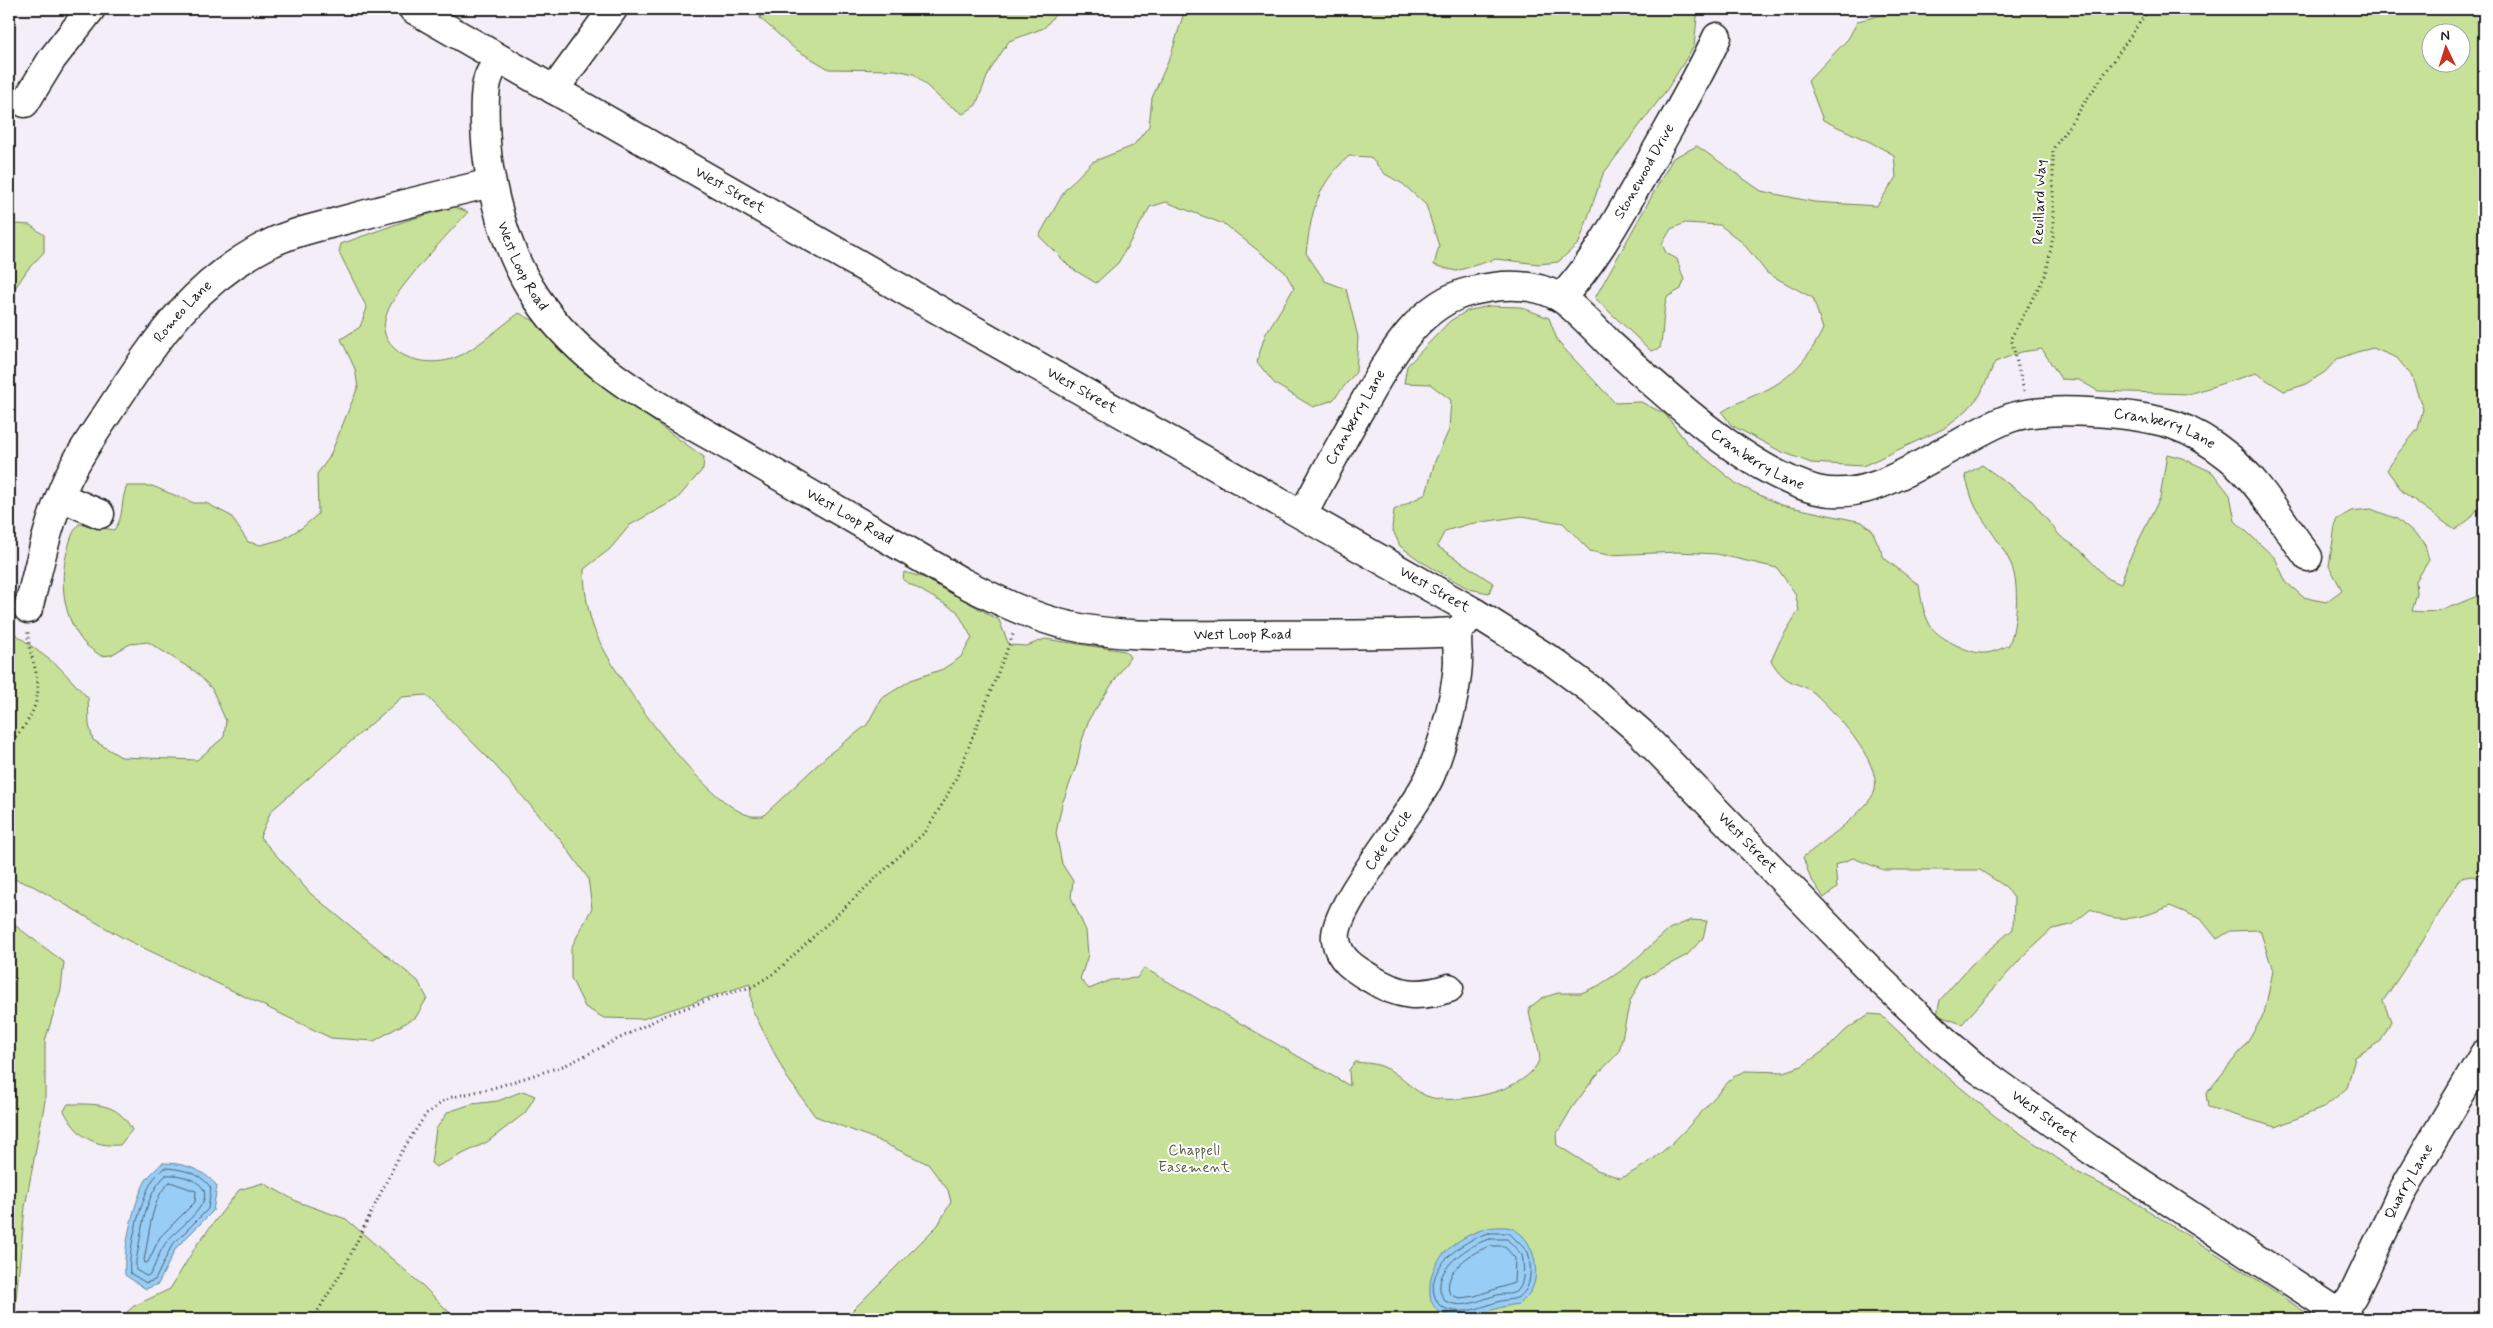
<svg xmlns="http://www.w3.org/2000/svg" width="2493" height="1328" font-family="Mynerve,sans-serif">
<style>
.green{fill:#c7e298;stroke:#727f5a;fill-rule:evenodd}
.water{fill:#98cdf6;stroke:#66869f}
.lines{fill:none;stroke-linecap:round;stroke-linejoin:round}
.shore{stroke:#4e6373;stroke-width:1}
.minor-casing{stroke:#1c1c1c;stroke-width:31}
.path{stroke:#1c1c1c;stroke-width:3;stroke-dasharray:1 4;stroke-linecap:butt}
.minor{stroke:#fff;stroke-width:28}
.labels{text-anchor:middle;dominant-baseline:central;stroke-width:4;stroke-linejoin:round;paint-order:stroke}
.street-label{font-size:15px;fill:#1c1c1c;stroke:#fff}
.park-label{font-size:15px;fill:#586147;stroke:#fff}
</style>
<rect width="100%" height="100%" fill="#f3eef7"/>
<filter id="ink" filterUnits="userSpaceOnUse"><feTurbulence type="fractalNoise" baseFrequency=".02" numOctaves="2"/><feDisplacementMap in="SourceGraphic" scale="10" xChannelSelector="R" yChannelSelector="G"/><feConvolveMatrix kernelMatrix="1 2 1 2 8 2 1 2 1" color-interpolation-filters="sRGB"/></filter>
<g filter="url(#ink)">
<path class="green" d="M762,9H1060L1044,28L1009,41L989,72L976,105L963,114L942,100L914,74L896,70L829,69L795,49L760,18Z
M1185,9H1698L1694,46L1668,88L1603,174L1579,243L1558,262L1539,264L1496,259L1456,271L1434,265L1439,246L1426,205L1403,184L1385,174L1370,157L1349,156C1316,186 1312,210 1306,253L1325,281L1346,289L1358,337L1356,372L1333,400L1313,407L1275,384L1257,362L1265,335L1294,288L1285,272L1226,225L1166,202L1150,207L1118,263L1096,283L1071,268L1039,236L1065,190L1092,162L1133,146L1149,126L1152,98L1171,55Z
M1890,9H2484V499L2471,518L2455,530L2403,492L2387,470L2399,452L2418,429L2423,409L2411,375L2397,358L2373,348L2357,352L2337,359L2325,372L2304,385L2284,391L2256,373L2189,394L2098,391L2079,380L2061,379L2042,349L2021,352L1995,362L1980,395L1967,410L1943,429L1863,466L1811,463L1780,451L1731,425L1722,412C1736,403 1749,398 1764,391C1792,378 1810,356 1823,329L1813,298L1767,273L1743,243L1720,225L1685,223L1671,229L1662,244L1666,253L1677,259L1684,280L1681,289L1667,297C1662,314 1664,331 1660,348L1651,351L1595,298L1673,158L1697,146L1761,191L1814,202L1877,206L1896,177L1894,155L1870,142L1823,120L1808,81L1848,39L1858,21L1890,13ZM2430,32H2460V62H2430Z
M455,207L468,212C450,232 394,290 387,313C382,329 383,338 396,350C410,363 440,365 457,357C474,350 503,325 519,313L536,322L583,371L704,457L703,469L677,499L630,525L610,549L584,569C584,587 587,608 593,626C608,670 703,802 748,815C752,817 758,816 763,816L829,754L867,725L881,699L911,680L943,669L961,657L972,638L957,611L903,580L904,572L925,578L999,620L1009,645L1027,646L1045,639L1125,651L1130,657L1089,719L1081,744L1077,764L1062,804L1056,833L1062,864L1073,881L1071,897L1086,931L1088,955L1080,979L1089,989L1111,980L1137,978L1144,968L1350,1086L1349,1070L1355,1062C1363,1063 1374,1063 1381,1066C1400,1072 1413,1094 1433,1098C1461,1104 1529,1090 1539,1060C1542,1051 1529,1023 1529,1008L1542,998L1558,993H1581L1598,986L1627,967L1669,929L1691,920L1707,921L1703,938L1687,955L1642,979L1630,1001L1619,1052L1595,1077L1572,1108L1556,1135L1557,1145L1597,1170L1620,1178C1668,1159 1699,1112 1734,1076L1745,1071L1783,1072L1802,1066L1828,1048L1846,1030L1869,1014L1881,1015L1931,1063L1996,1117L2079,1173L2130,1199L2267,1286L2315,1319H844L938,1225L951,1202L948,1190L928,1164L875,1139L815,1116L786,1076L752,1009L750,984L642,1019L604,1018L585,1007L571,978V948L592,908L588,878L560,839L494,764L426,695L402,697L271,811L260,837L311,894L418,981L427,998L416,1017L374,1041L331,1038L125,939L33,886L9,877V629L59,667L88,698L89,725L93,740L121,757L197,760L224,737L226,721L212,689L196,672L148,642L130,644L111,655L101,656C96,652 89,648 85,644C63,619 59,582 67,552C70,541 72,532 79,524L114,530C125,517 120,500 127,486H152L194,503H206L231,516L248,542L261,545L283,539L303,527L318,514L317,474L329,458L358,387L355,369L341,339L360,327L367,308L339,252L341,244L405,221Z
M17,224L30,225L44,235V252L28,269L11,294L14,307L9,319V228Z
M1489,306L1520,307L1549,318L1558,342L1615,403L1641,402L1665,414L1688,444L1738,485L1781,505L1862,522L1872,530L1884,558L1919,585C1921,599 1923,612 1930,625C1936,637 1967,652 1980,653C1991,654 2000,649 2009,645C2017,624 2020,586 2011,564C2002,544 1987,527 1976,508C1971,498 1968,485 1965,475L1982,465L2032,501L2060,536L2080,550L2108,579L2121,584L2128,562L2160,498L2167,454L2182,458L2212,472L2230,495L2235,521L2275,558L2286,582L2303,597L2326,602L2342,590L2329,566L2336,520L2351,511L2371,509L2397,519L2424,542L2429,560L2416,581L2417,594L2412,611C2444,615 2455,603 2484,594V879L2472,876L2460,878L2421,944L2383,1001L2391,1021L2381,1041L2355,1057L2347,1088L2323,1108L2275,1127L2208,1107L2206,1094L2247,1043L2264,1014L2273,971L2260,930L2230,931L2217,939L2201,919L2170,906C2143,918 2117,925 2091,909L2071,925L2052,929L2026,953L1962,1024L1937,1015L1940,1000L1971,965L2013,929L2014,898L2006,887L1980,870H1884L1853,858L1835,865L1837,888L1824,898L1810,877L1803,857C1819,845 1870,809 1875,790C1881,761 1833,710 1813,692C1804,685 1791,684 1783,676C1778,672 1775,666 1771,661L1780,641L1799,610L1795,593L1777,568L1717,554L1678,552L1608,555L1590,551L1563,523L1522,516L1469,524L1445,531L1437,546L1493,583L1489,593L1469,589L1422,562L1400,546L1392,528L1394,510L1426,494L1435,461L1449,430L1451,400L1430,384L1404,383L1407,366L1450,321L1467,311Z
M9,921L64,962L61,989L45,1041V1101L25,1207L14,1319H9Z
M523,1091L535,1096L525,1113L487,1142L436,1167L431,1163L436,1129L448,1112L472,1104L498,1101Z
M68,1104C96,1104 118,1102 132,1130L120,1145C92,1147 77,1135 64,1111Z
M263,1183L298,1202L346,1219L422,1285L456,1319H119L134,1306L170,1289L198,1243L239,1190Z"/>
<path class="water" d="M162,1163C184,1163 203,1169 217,1186L213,1211L176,1248L158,1284L146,1289L125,1275C123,1249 133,1204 146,1180C150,1174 157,1169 162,1163Z
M1488,1228C1495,1227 1504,1226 1511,1228C1533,1236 1541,1270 1532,1289C1529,1295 1524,1300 1519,1304C1494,1306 1470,1322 1444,1314C1435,1311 1430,1302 1430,1293C1427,1259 1458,1236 1488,1228Z"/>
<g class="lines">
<path class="shore" d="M164,1168C180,1168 204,1174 211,1189L208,1209L172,1245L155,1280L146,1283L130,1273C127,1253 141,1200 151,1183C154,1177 159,1173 164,1168Z
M166,1175C175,1174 188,1177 196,1182C223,1198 179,1227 168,1240C160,1249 156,1264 150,1275L146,1276L136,1270V1261C142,1233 143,1196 166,1175Z
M170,1182L196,1191L195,1202L160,1237L148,1262L145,1263L144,1260C149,1238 151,1196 170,1182Z
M1489,1233H1509L1528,1252C1531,1263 1532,1282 1525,1291C1517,1302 1509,1298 1497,1302C1479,1308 1459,1317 1440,1306C1416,1274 1461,1240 1489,1233Z
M1490,1239H1507L1522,1255C1524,1264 1525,1281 1519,1289C1513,1296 1505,1293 1497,1295C1479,1300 1463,1310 1445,1301C1425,1274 1468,1244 1490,1239Z
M1491,1246H1504L1515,1258L1514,1283L1475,1296L1460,1298L1450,1295C1441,1272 1472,1251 1491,1246Z"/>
<defs>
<g id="minor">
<path id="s1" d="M413,9L958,321L1474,612L1552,661L1594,692L1640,732L1874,974L1944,1040L1975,1067L2091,1150L2348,1319"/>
<path id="s2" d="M499,60C496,65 491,70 489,76C481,94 486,148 489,168C496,211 511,260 536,297C584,371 668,411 742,454C815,497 888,539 962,582C997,600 1031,617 1070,626C1124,638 1180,635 1235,635C1310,634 1384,636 1458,632"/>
<path d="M554,90L613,9"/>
<path d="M25,103L52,59L91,9"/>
<path id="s3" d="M1561,298C1598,258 1622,211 1649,164C1672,122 1697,81 1717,37"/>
<path d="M61,497L100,514"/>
<path id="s4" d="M1303,514C1321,480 1339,447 1358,413C1385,367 1414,304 1472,291C1500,284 1532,282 1559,297C1573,305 1597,331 1610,344C1661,391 1749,473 1817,490C1865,501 1907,471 1947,450C1968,439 1988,426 2010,418C2048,405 2136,413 2174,425C2194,432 2213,444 2229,457C2258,480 2285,526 2308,557"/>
<path id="s5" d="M28,609C39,567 48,522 66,482C78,455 97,430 113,405C159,336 193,283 269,244C290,233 315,228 337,222C388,208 440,195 491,183"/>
<path id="s6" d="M1449,988C1419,998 1398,996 1370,978C1355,969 1339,960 1336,940C1331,907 1415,813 1431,774C1441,748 1449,721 1454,694C1456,683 1458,671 1458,660C1458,652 1456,641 1458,633C1459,628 1466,623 1469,618"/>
<path id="s7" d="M2341,1314L2353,1295L2402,1192L2484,1054"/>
</g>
</defs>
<use href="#minor" class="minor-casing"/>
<path class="path" d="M2024,391L2011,338L2046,274L2053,237V149L2149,9
M9,744C25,728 42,704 37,679C35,663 27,646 28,630
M313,1319L344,1268L399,1156L426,1114L448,1098L493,1088L566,1065L666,1015L722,995L752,987L776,972L926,831L946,798L958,774L1014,632"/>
<use href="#minor" class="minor"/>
</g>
</g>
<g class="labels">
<g class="street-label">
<text stroke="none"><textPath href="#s3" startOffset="152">Stonewood Drive</textPath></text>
<text stroke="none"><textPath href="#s1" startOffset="365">West Street</textPath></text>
<text transform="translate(2040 202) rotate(-88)">Reuillard Way</text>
<text stroke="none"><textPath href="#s2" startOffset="216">West Loop Road</textPath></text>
<text stroke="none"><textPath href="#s5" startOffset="340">Romeo Lane</textPath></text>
<text stroke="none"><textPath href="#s1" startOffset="770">West Street</textPath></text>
<text stroke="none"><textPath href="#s4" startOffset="110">Cranberry Lane</textPath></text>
<text stroke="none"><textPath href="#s4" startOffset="1069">Cranberry Lane</textPath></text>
<text stroke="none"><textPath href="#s4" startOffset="634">Cranberry Lane</textPath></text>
<text stroke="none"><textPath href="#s2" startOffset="636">West Loop Road</textPath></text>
<text stroke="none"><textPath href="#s1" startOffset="1175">West Street</textPath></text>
<text stroke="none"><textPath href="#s2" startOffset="1056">West Loop Road</textPath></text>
<text stroke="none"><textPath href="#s6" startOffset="250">Cote Circle</textPath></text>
<text stroke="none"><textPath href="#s1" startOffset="1580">West Street</textPath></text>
<text stroke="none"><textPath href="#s1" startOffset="1985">West Street</textPath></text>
<text stroke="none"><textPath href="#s7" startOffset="149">Quarry Lane</textPath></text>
</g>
<g class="park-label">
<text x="1194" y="1151">Chappell<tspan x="1194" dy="17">Easement</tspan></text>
</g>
</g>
<rect width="2493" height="1328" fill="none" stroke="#fff" stroke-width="30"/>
<rect x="15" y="15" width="2463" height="1298" fill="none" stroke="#1c1c1c" stroke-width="2" filter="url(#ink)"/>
<g transform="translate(2446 48) rotate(356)"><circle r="24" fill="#ffffff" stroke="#a4a4a4"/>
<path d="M0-4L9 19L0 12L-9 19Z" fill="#c8321e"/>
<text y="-8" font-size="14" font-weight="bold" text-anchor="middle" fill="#1c1c1c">N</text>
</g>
</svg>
